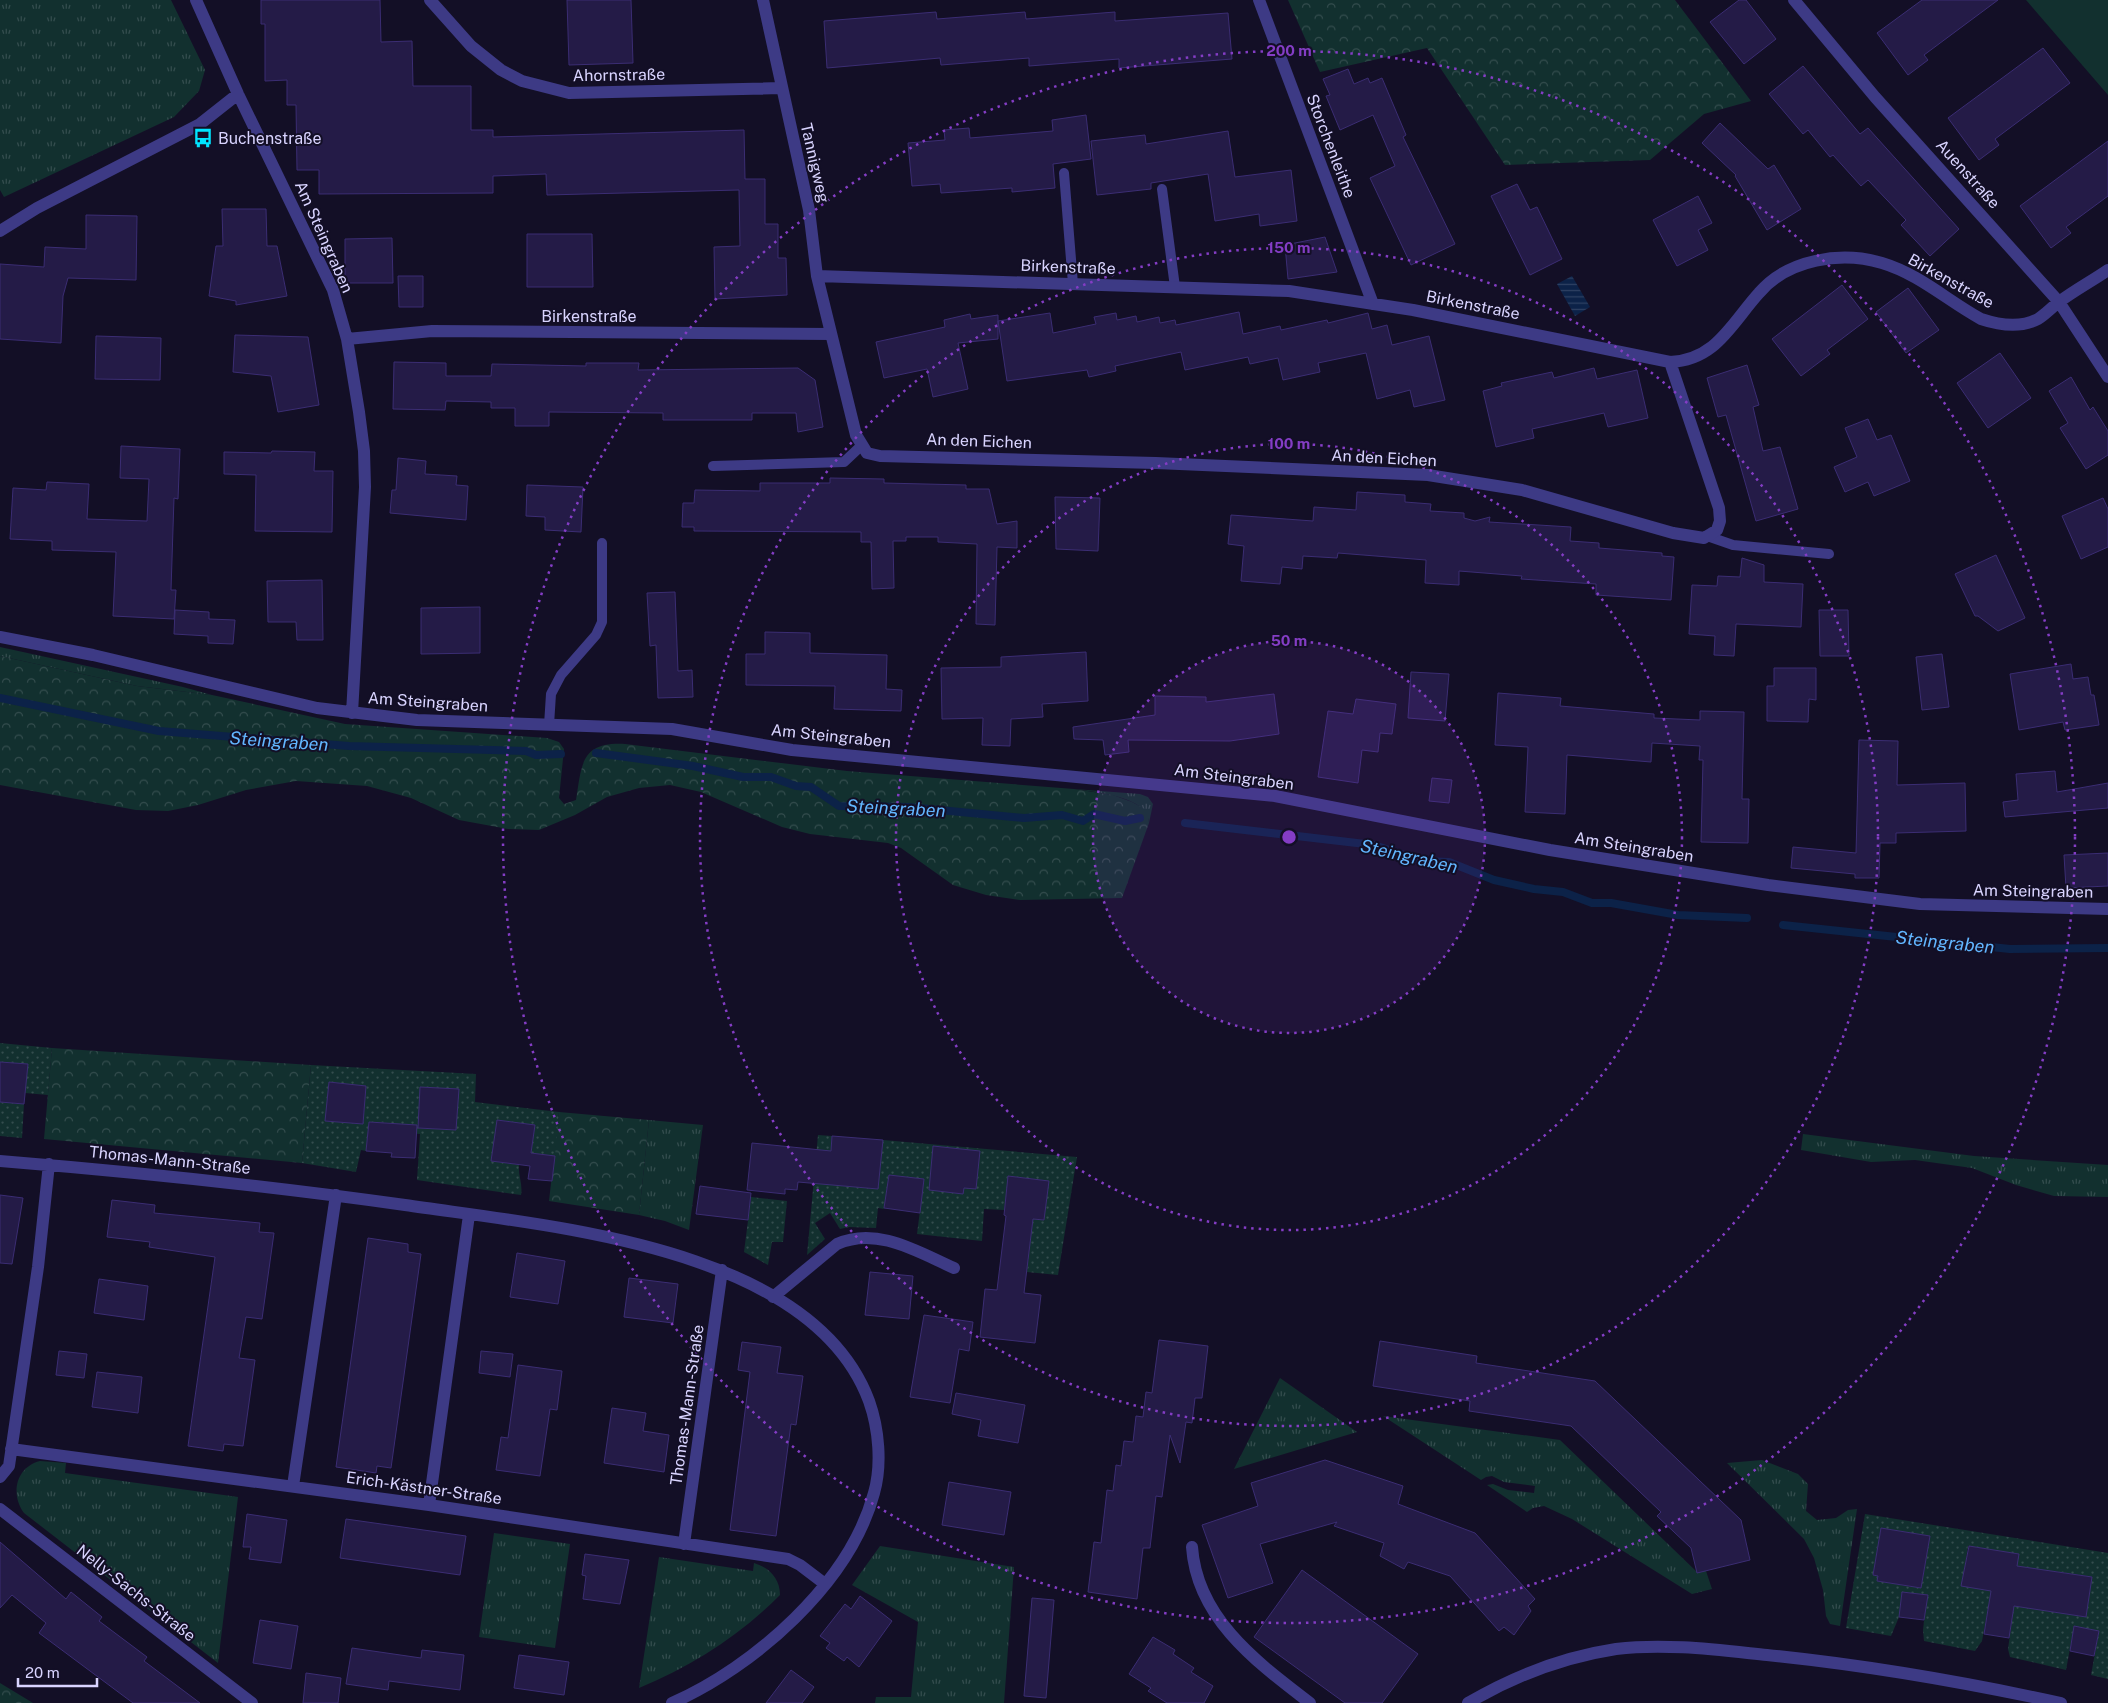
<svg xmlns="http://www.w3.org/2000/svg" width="2108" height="1703" font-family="'Public Sans',sans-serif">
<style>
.grass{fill:url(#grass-tufts)}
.forest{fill:url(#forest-crowns)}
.garden{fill:url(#garden-dots);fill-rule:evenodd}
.pitch{fill:#12302f}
.water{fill:url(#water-rules)}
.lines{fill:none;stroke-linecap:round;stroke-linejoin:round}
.stream{stroke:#0c2248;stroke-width:8}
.building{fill:#241b47;stroke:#3b2d73}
.lane{stroke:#3d3a85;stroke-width:10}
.street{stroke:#3d3a85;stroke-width:12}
.ring{fill:none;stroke:#843dc5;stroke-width:2.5;stroke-dasharray:2.5 5}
.labels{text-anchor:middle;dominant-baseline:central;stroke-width:4;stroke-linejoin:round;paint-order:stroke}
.street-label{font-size:16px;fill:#d9d4ff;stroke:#130f26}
.poi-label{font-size:16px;fill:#d9d4ff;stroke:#130f26;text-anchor:start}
.water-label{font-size:18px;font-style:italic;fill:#62b6ff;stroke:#130f26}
.centre{fill:#843dc5;stroke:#130f26;stroke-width:2.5}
.ring-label{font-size:15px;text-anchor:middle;font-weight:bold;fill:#843dc5;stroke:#130f26;stroke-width:4;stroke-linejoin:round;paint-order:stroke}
</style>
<defs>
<pattern id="grass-tufts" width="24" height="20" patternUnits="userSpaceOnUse" patternTransform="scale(1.25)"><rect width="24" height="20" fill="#12302f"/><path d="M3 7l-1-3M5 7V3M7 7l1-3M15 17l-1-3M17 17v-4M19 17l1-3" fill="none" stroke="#344d4e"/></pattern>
<pattern id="forest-crowns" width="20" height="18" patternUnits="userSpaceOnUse" patternTransform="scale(1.25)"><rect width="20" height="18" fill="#12302f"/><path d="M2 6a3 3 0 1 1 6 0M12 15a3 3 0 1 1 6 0" fill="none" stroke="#344d4e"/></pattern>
<pattern id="garden-dots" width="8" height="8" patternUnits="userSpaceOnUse" patternTransform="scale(1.25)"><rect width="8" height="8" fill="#12302f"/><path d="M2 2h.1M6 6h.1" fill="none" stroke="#344d4e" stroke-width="1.8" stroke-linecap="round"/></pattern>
<pattern id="water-rules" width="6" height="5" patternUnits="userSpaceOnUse" patternTransform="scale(1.25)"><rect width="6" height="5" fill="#0c2248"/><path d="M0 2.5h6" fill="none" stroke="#2f4163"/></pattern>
</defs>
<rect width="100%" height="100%" fill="#130f26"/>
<path class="grass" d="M0,0H171L205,70L199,91L174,117L4,197L0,190Z
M0,647L183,687L212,695L137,686L0,656Z
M1074,789L1140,794L1148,797L1153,804L1149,823C1149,796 1094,792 1074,789Z
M649,1120L703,1125L689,1230L665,1221L639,1215Z
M1803,1134L1974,1156L2108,1165V1197L2054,1196L2016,1185L1972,1168L1915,1160L1871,1162L1801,1150Z
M1280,1378L1357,1432L1234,1469Z
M1383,1416L1560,1440L1697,1572L1706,1571L1712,1589L1692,1594L1572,1519L1544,1506L1533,1508L1527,1512L1487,1485L1493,1484L1508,1490L1534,1493L1535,1486L1504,1482L1492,1476L1486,1477L1481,1480Z
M1762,1460L1798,1474L1808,1484L1806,1511L1817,1520L1836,1518L1848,1510L1857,1509L1840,1626L1830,1624L1826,1616L1823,1590L1814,1558L1804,1539L1727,1463Z
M40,1461L66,1463L65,1473L238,1497L218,1663L24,1513C10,1494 16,1467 40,1461Z
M494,1533L570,1544L555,1648L479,1637Z
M880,1546L1014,1567L1004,1703H875L876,1697H911L918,1622L852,1585Z
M659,1557L753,1571L754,1563C770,1568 780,1579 780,1595C739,1636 692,1666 639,1688Z"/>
<path class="forest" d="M1288,0H1675L1751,101L1704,114L1650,160L1505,165L1427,48L1320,72Z
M0,656L137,686L212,695L345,724L547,738L559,742L564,749L559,798L564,804L576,800C582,763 581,742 625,744L847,771L1074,789L1113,795L1132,802L1143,808L1148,813L1149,823L1122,898L1020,900L986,895L953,885L901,848L888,843L810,834L782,827L701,792L670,785L639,788L607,797L575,815L539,830L508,829L459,820L411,798L367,786L296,781L246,790L198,805L168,811L136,810L0,785Z
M52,1048L311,1065L302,1163L44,1139Z
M559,1112L649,1120L639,1215L549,1201Z
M0,1683L33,1703H0Z"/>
<path class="garden" d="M0,1043L52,1048L48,1095L25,1093L27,1064L0,1062Z
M311,1065L476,1074L475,1102L559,1112L555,1156L531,1153L534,1125L497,1120L492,1161L519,1165C518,1176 523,1184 521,1195L417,1180L420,1134L393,1132V1123L369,1122L366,1151L361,1150L356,1172L302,1163ZM329,1082L366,1086L363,1124L326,1121ZM421,1087L458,1089L456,1130L419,1128Z
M0,1102L24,1104L22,1138L0,1136Z
M818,1135L832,1136L828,1184L878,1189L883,1140L1077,1157L1058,1275L1027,1272L1030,1245L1016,1217L1044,1220L1049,1181L1009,1176L1004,1210L984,1209L982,1241L917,1234L924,1179L889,1175L884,1209L878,1208L876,1228L849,1227L840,1229L830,1213L815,1223L825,1239L807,1255ZM934,1146L980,1151L976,1189L930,1184Z
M751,1197L787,1201L783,1242H772L768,1265L744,1252Z
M1865,1514L2108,1553V1679L2091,1675L2099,1631L2074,1627L2066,1670L2010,1657L2008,1649L2013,1613L1988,1609L1982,1641L1975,1651L1924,1641L1923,1630L1927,1595L1902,1592L1899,1617L1891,1636L1846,1628ZM1881,1528L1930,1536L1922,1583L1913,1582L1912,1587L1878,1581V1576L1873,1575ZM1968,1546H1969L2018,1554L1962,1586ZM2053,1571L2092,1577L2086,1617L2047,1611Z"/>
<path class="pitch" d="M2026,0H2108V95Z"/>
<path class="water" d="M1572,276L1590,307L1575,316L1557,284Z"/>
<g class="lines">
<path class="stream" d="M0,698L159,731L349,746L526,751L536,755L561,754
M596,753L693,766L743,777H771L796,786L811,787L839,806L908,807L1024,818L1062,815L1083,821L1094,814L1125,821L1140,818
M1185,823L1374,845L1423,861L1449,862L1494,880L1534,889L1563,892L1592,903H1611L1678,915L1747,918
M1783,925L2010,949L2108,948"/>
</g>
<path class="building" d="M261,0H380L381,42L412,41L413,86H471V130H493V137L744,130L745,179H765V224H778V258H786L787,295L715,299L714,247L740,246L739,190L547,195L546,174L493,176V193L319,194V170H297L296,105H287V80L265,81V24H261Z
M567,0H631L633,63L569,65Z
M1739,0H1746L1776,39L1744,64L1710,22Z
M1922,0H1998L1924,55L1928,60L1908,75L1877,33Z
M936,12L937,19L1025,12L1026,19L1115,12V21L1228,13L1232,59L1119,68V59L1029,66V58L941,65L940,58L827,68L824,21Z
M2043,48L2070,83L1995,139L1999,145L1979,160L1948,118Z
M1803,66L1860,134L1868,128L1959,229L1930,256L1901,225L1906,220L1868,180L1861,186L1833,155L1830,157L1808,130L1803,134L1769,94Z
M1348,69L1354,84L1368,78L1370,83L1382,78L1406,135L1403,137L1455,244L1411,265L1370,178L1395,166L1373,115L1340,130L1326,96L1330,95L1323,79Z
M1086,115L1091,159L1053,164L1055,188L1012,192V188L941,193L940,184L912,186L908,143L945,140L944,130L969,128L970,138L1053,131L1052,120Z
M1720,123L1768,169L1774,165L1801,209L1767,230L1735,176L1736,175L1702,143Z
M1228,131L1235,177L1291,170L1297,221L1260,226L1259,214L1215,221L1208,174L1151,183V189L1097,195L1091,141L1145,135L1146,144Z
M2108,141V196L2066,227L2071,233L2051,248L2020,206Z
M1517,184L1530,210L1537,207L1562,259L1530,275L1491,196Z
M1698,196L1712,223L1698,230L1708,250L1677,266L1653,220Z
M222,209H266L267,246H277L287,296L236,305V301L209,296L216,246H223Z
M86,215L137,216L136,280L68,278L63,296L61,343L0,339V264L44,267L45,247L86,249Z
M527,234H592L593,287H527Z
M1325,237L1337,272L1288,279L1285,245Z
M392,238L393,283H345V239Z
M398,276H423V307H399Z
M1842,285L1868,319L1827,350L1830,354L1801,376L1772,339Z
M1908,288L1939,330L1906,353L1876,312Z
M1239,312L1243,334L1280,326L1281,330L1327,320L1328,323L1368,313L1372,329L1387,325L1392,345L1429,336L1445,400L1414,407L1410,390L1377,399L1366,353L1318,363L1320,372L1283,380L1278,358L1250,364L1248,357L1185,370L1181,352L1115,366L1116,371L1089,377L1087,370L1007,381L998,321L1050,313L1053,333L1096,324L1094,317L1116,313L1117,320L1136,316L1137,322L1159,317L1160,323L1175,320L1176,325Z
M970,314L971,319L998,315V339L958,343L968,389L933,397L927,369L884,378L876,342L945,327L944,320Z
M235,335L308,337L319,405L278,412L271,376L233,372Z
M96,336L161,338L160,380L95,379Z
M2000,353L2031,398L1988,428L1957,383Z
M394,362L446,363V376H491L492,364L586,366V363H639L638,370L798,368L815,380L823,427L798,432L796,413H752V420H663V413L549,412V426H515V408H491V402L446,401L445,410L393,409Z
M1747,365L1759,405L1753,407L1763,451L1780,447L1798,509L1756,521L1726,415L1718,417L1707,378Z
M1594,368L1597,379L1637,370L1648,418L1608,427L1604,413L1532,429L1534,438L1496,447L1483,391L1502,386L1501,383L1552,372L1554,378Z
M2071,377L2090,410L2093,407L2108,431V455L2086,469L2060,428L2068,423L2049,391Z
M1868,419L1877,440L1891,435L1910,481L1874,496L1868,482L1845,492L1834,467L1857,457L1845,428Z
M121,446L180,449L178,499L174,498L171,590H176L174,619L113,616L116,552L52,550V541L10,539L13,488L46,490L47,482L89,484L87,519L147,521L149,479L120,478Z
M272,451L315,452L314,471H333L332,532L255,531L256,475L224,474V452L271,453Z
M398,458L426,461L425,474L457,476L456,485L468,486L466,520L390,513L392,490H396Z
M830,478L884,479V483L966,485V489H989L997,524L1017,521V548L997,547L995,625L976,624L977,544L938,542V537H906V541H893L894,588L872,589L871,542H861V532L694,531V527H682L683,503H694L695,490L760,491V483H830Z
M527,485L583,487L581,532L545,530V517L526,516Z
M1357,492L1405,495V502L1431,504L1430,511L1464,513V518L1475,521L1490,517L1489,522L1571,527L1570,541L1599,543V548L1662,553V556L1674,557L1671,600L1596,595V584L1521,579L1522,576L1459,571V585L1425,583L1426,560L1338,553L1337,558L1303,556L1302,569L1282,567L1280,584L1241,581L1244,546L1228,544L1231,515L1313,521L1314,507L1356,510Z
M1055,497L1100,498L1098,551L1056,549Z
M2103,498L2108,509V547L2081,559L2062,516Z
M1996,555L2025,618L1998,631L1978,616H1975L1955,574Z
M1742,558L1764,565V582L1803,584L1801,627L1736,624L1734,656L1714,655L1715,636L1689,634L1692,585L1717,586L1718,576L1740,577Z
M322,580L323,640H297L296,622H268L267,581Z
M675,592L678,671L692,670L693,697L658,698L656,645L650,646L647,593Z
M480,607V653L421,654V608Z
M175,610L209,612V619L235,620L233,644L208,643V636L174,634Z
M1819,610H1848L1849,656H1820Z
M765,632L810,633V653L887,655L886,689L902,690L901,711L834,709L835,686L746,685V654H765Z
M1086,652L1088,701L1042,704L1043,717L1011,719L1010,746L982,745L983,718L942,719L941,668L1001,667V657Z
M1942,654L1949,707L1922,710L1916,657Z
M2071,664L2073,679L2088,677L2091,695H2094L2099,725L2065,730L2063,722L2019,730L2010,674Z
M1774,668H1816V700L1809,699L1808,722L1767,721V686H1774Z
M1411,672L1449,674L1445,721L1408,718Z
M1498,693L1561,698L1560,706L1654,714V718L1700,720V711L1744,712L1742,799H1749L1748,843L1701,842L1703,760H1699L1700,746L1652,743L1651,762L1567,755L1565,814L1525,812L1528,747L1495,745Z
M1274,694L1279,734L1230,741L1128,740L1129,752L1105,755L1103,740L1074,739L1073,727L1155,715V696L1206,697V702Z
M1356,699L1396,704L1392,734L1380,733L1378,752L1362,750L1358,783L1318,777L1328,711L1353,714Z
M1859,740L1898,741L1897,785L1965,783L1966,831L1896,833V843H1880L1879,878H1855V874L1791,868L1793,847L1856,853Z
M2055,771L2057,792L2108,783V808L2005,817L2003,802L2018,800L2016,774Z
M1432,778L1452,780L1449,803L1429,801Z
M2108,853V886L2066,888L2064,855Z
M0,1062L28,1064L24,1104L0,1102Z
M329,1082L366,1086L363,1124L325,1121Z
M420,1087L459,1089L456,1130L418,1128Z
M497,1120L535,1125L531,1153L555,1156L552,1181L528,1179L530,1166L491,1161Z
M369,1122L417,1125L415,1158L391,1157L392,1153L366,1151Z
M832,1136L883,1140L878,1189L798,1182L797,1190L785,1189V1194L747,1190L752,1143L831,1151Z
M933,1146L980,1151L976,1189L964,1188L963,1194L929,1190Z
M889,1175L924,1179L920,1213L884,1208Z
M1008,1176L1049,1181L1044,1220L1033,1219L1024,1293L1041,1295L1035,1343L980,1337L985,1289L997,1290L1006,1216L1004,1215Z
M700,1186L751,1193L748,1220L696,1214Z
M0,1195L23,1198L12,1264L0,1263Z
M112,1200L155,1205L154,1213L260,1223L259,1232L274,1233L262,1319L246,1317L239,1358L255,1360L243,1446L224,1444L223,1451L188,1446L215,1257L149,1247L150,1242L107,1237Z
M368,1238L408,1244V1252L421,1254L391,1468L377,1466L376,1473L336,1467Z
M517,1253L565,1261L558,1304L510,1297Z
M870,1272L913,1276L909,1319L865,1315Z
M629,1278L678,1284L673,1323L624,1317Z
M99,1279L148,1286L144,1320L94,1313Z
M924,1315L973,1322L969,1351L959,1349L950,1403L910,1397Z
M1159,1340L1208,1346L1202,1398H1195L1192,1423L1186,1422L1180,1463L1170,1435L1162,1497L1156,1496L1150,1548H1143L1137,1599L1088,1592L1094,1542L1101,1543L1107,1490L1113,1491L1116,1465L1121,1466L1124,1441L1133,1442L1136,1416L1143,1417L1146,1392L1152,1393Z
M1380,1341L1477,1356L1476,1363L1595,1381L1741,1520L1750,1560L1697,1573L1691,1548L1657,1516L1661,1512L1571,1426L1469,1411L1470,1401L1373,1386Z
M742,1342L781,1347L777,1373L803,1376L796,1425L791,1424L776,1536L730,1530L750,1372L738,1370Z
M59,1351L87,1354L84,1378L56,1375Z
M481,1351L513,1354L510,1377L479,1373Z
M518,1365L562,1371L557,1410L550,1409L540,1476L496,1470L501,1437L508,1438Z
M97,1372L142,1377L138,1413L92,1407Z
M956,1393L1025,1405L1018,1443L978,1436L981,1420L952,1414Z
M612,1408L646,1413L643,1431L669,1435L664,1472L604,1463Z
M1325,1460L1403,1486L1398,1504L1475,1533L1535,1599L1528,1606L1531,1611L1514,1635L1504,1627L1499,1631L1450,1576L1408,1562L1404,1569L1380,1556L1384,1543L1334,1526L1337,1522L1260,1544L1273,1583L1228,1598L1202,1525L1258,1506L1251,1483Z
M949,1482L1011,1492L1004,1535L942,1525Z
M247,1514L287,1520L281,1563L249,1559L251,1547H243Z
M346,1519L466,1536L460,1575L340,1558Z
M1881,1528L1930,1536L1921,1588L1877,1581L1878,1576L1873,1575Z
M0,1542L66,1599L71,1592L102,1617L99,1621L147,1657L144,1661L200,1703H133L39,1633L46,1623L12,1595L0,1608Z
M1969,1546L2019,1554L2017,1566L2092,1577L2086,1617L2014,1606L2009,1638L1984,1634L1991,1591L1961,1586Z
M585,1554L629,1560L620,1604L583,1599L586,1576L582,1575Z
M1302,1570L1418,1654L1382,1703H1345L1254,1637Z
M1902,1592L1928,1595L1924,1620L1899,1617Z
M860,1596L892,1621L859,1667L847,1657L844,1661L826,1648L830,1643L820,1636L845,1604L851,1609Z
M1032,1598L1054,1600L1046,1698L1024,1696Z
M260,1620L298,1626L291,1669L253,1663Z
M2074,1626L2099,1631L2094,1656L2070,1651Z
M1153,1637L1175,1650L1173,1654L1194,1668L1191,1672L1213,1686L1204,1703H1167L1148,1691L1151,1688L1129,1674Z
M352,1648L421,1658L422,1650L464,1655L460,1690L389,1681L388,1690L346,1684Z
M519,1655L569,1662L564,1695L514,1688Z
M791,1670L814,1687L802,1703H766Z
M306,1673L341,1678L338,1703H303Z"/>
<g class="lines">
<path class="lane" d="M1064,173L1073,284
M1162,189L1175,287
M713,466L844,462L861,446
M1710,537L1733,545L1829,554
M549,725L551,694L561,675L596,635L602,622V543"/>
<path class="street" d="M196,0L238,94L333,290L347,339L359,412L364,451L365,487L352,713
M430,0L471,46L501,70L522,81L569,93L781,88
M763,0L809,210L817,276L856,435L867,453L880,456L1156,463L1428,475L1522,490L1673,533L1704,538L1717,530L1720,521L1719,508L1670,362
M1259,0L1373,304
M1794,0L1875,97L2059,302L2108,377
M0,231L37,208L200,124L238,94
M817,276L1289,291L1413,310L1670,362C1716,360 1731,324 1759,293C1788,259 1841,251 1882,263C1919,274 1948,301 1981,319C1999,325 2021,328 2038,319C2046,314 2052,307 2059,302C2075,290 2092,281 2108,270
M347,339L432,331L831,334
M0,637L93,655L317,708L417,720L672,729L792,750L1275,796L1550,850L1768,885L1920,904L2108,909
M0,1161C135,1172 270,1186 405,1205C545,1226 811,1245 869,1401C879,1429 882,1465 874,1493C850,1583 754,1667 672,1703
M773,1297L837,1244C877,1226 918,1252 954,1268
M11,1449L429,1505L788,1559L800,1565L825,1584
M0,1477L9,1466L38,1267L49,1164
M293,1486L336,1195
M429,1505L469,1215
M0,1509L252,1703
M684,1544L722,1270
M1192,1547C1197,1619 1258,1663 1310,1703
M1468,1703C1514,1676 1563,1657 1616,1649C1666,1643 1718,1650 1767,1655C1866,1665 1964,1682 2061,1703"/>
</g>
<circle cx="1289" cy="837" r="196" fill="#843dc5" fill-opacity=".12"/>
<g class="ring">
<circle cx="1289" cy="837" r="196"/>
<circle cx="1289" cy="837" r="393"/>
<circle cx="1289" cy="837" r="589"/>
<circle cx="1289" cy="837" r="786"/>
</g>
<defs>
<symbol id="bus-bare" viewBox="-9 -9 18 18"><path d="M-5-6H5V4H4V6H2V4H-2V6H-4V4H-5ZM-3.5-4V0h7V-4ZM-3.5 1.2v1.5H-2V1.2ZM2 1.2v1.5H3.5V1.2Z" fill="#00e5ff" stroke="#130f26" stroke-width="2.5" paint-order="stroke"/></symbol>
</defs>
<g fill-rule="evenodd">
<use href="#bus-bare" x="189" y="124" width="28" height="28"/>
</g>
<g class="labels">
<g class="street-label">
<text transform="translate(619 75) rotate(-1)">Ahornstraße</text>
<text transform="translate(1331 146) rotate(69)">Storchenleithe</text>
<text transform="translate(815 163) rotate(77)">Tannigweg</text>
<text transform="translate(1968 174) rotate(48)">Auenstraße</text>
<text transform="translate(324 237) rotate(66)">Am Steingraben</text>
<text transform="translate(1068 267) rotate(2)">Birkenstraße</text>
<text transform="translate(1951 281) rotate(29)">Birkenstraße</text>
<text transform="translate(1473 305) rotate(11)">Birkenstraße</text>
<text x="589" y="316">Birkenstraße</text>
<text transform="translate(979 441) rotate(2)">An den Eichen</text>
<text transform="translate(1384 458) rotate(3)">An den Eichen</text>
<text transform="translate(428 702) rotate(4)">Am Steingraben</text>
<text transform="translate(831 736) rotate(6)">Am Steingraben</text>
<text transform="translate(1234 777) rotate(7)">Am Steingraben</text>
<text transform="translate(1634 847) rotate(9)">Am Steingraben</text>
<text transform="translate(2033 891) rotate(1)">Am Steingraben</text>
<text transform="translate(170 1160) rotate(6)">Thomas-Mann-Straße</text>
<text transform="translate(687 1405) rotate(-82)">Thomas-Mann-Straße</text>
<text transform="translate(424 1488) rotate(8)">Erich-Kästner-Straße</text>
<text transform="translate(136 1593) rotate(38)">Nelly-Sachs-Straße</text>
</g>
<g class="poi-label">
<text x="218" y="138">Buchenstraße</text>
</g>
<g class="water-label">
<text transform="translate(279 741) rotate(4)">Steingraben</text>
<text transform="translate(896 808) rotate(3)">Steingraben</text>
<text transform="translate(1409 856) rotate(13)">Steingraben</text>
<text transform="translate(1945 942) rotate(6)">Steingraben</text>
</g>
</g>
<circle cx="1289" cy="837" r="8" class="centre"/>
<g class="ring-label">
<text x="1289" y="56">200 m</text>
<text x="1289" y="253">150 m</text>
<text x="1289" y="449">100 m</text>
<text x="1289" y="646">50 m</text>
</g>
<path d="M18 1678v8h79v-8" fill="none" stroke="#d9d4ff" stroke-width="2.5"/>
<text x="25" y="1678" font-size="15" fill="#d9d4ff" stroke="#130f26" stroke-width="4" paint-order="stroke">20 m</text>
</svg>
